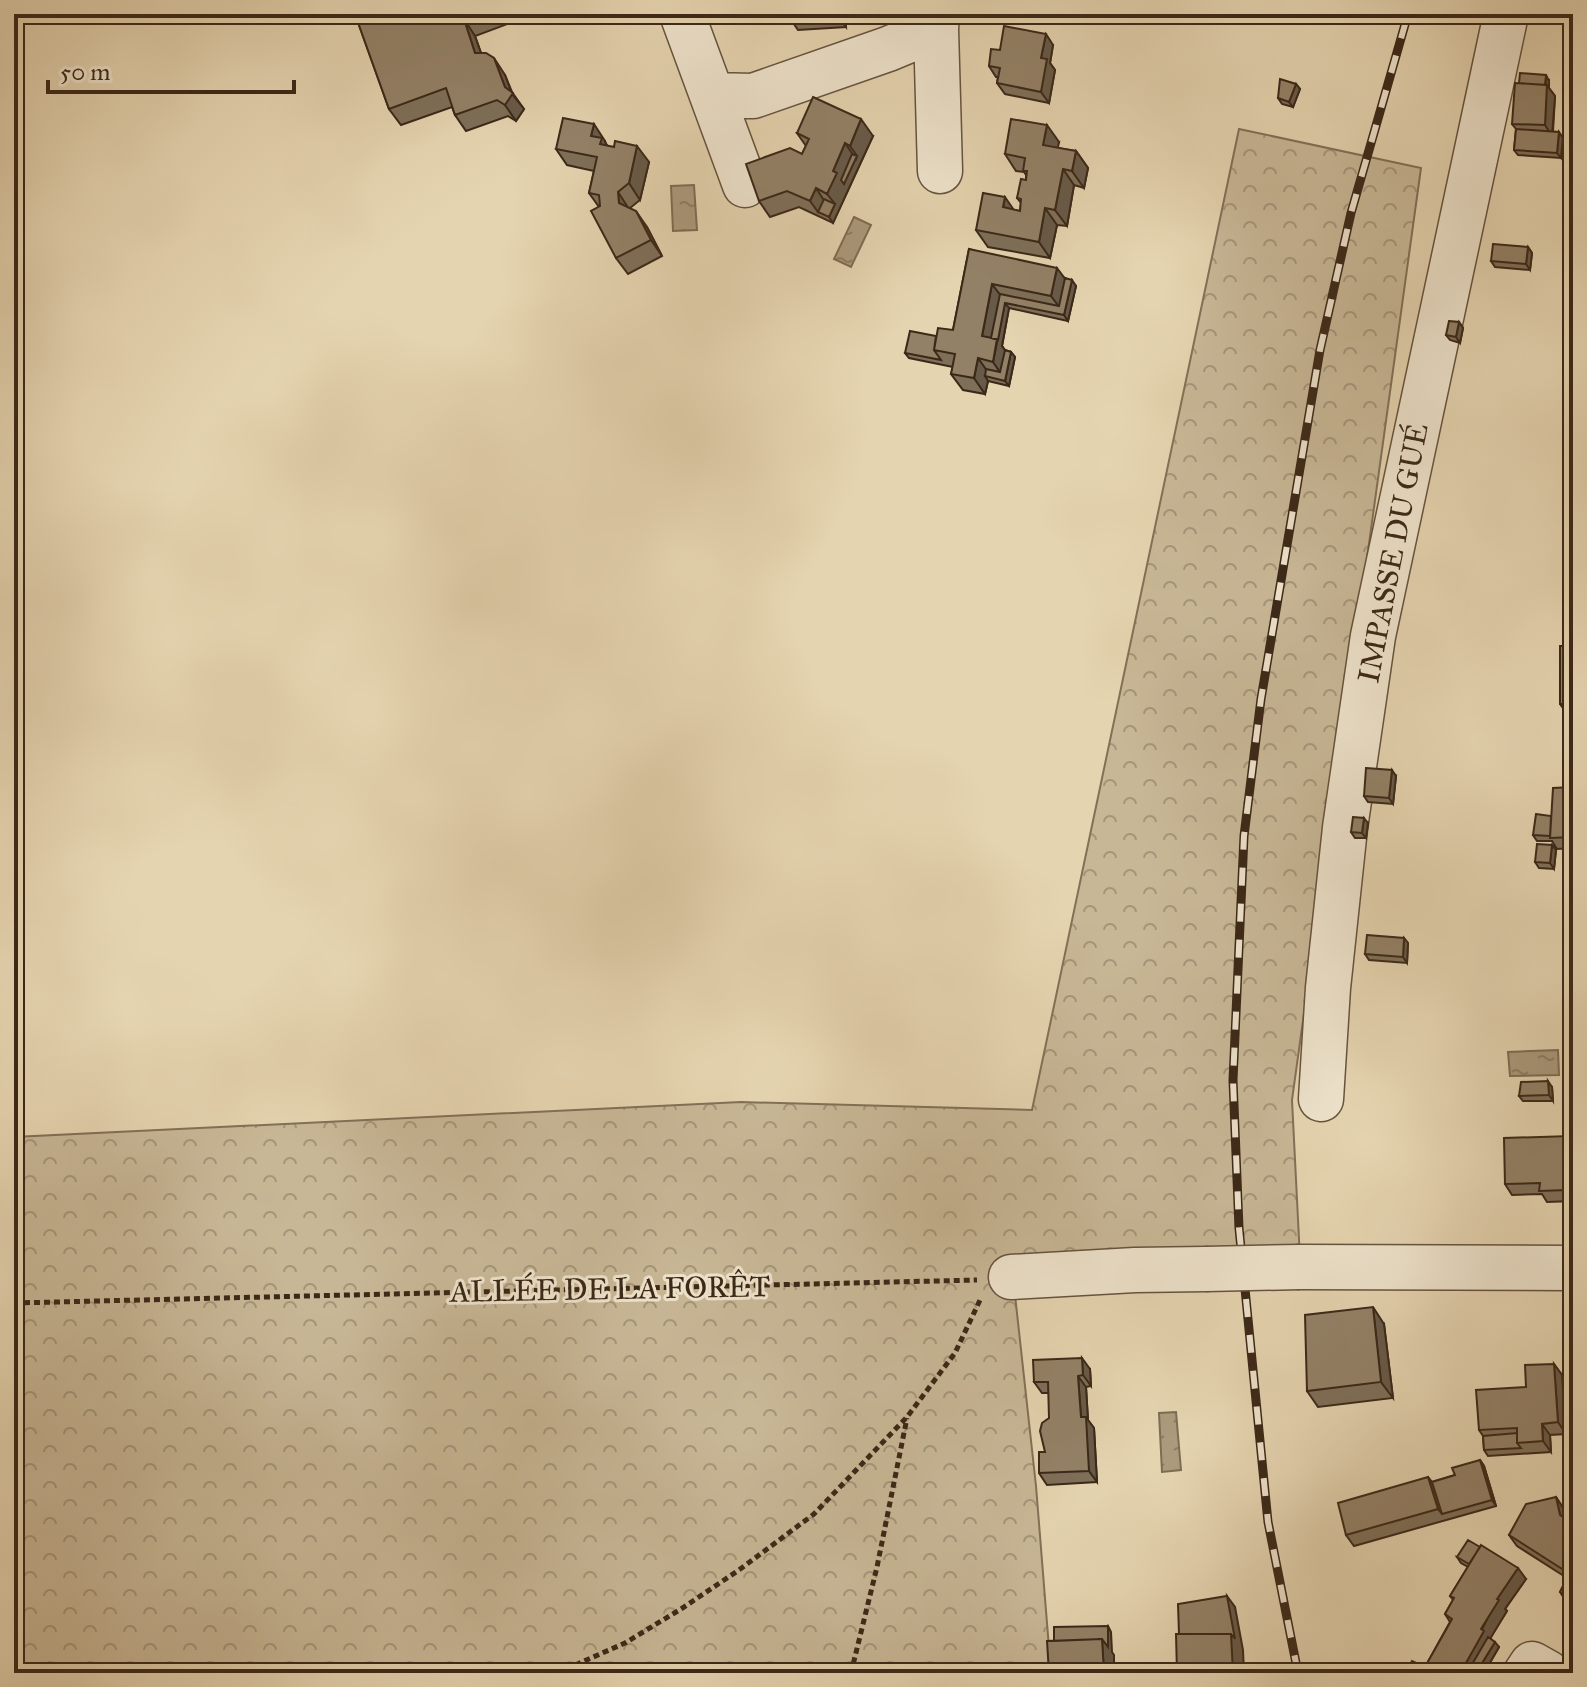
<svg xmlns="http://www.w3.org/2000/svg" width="1587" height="1687" font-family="'IM FELL Great Primer',serif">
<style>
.forest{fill:url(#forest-crowns);stroke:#827057;stroke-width:2}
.water{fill:url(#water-ripples);stroke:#7e6c54;stroke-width:2}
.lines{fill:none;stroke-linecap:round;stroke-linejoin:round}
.minor-casing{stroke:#66533e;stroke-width:47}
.path{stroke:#3b2818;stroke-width:5;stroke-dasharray:6 4;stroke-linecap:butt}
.minor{stroke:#eee3cc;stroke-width:44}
.rail-casing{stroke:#3b2818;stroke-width:9}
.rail{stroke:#eee3cc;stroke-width:6;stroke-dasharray:18;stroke-linecap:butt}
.minor-bridge-casing{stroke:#66533e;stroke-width:47;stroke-linecap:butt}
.minor-bridge{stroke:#eee3cc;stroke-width:44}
.wall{fill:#7e6f59;stroke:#3b2818;stroke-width:2}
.shaded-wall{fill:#675a48;stroke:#3b2818;stroke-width:2}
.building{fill:#938167;stroke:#3b2818;stroke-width:2}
.labels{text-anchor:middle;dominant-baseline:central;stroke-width:6;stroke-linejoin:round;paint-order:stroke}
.street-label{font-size:30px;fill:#3b2818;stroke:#eee3cc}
</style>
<defs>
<pattern id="forest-crowns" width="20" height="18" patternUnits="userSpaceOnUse" patternTransform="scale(2)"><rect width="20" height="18" fill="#c8b796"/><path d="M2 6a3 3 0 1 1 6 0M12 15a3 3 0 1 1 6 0" fill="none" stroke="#a49579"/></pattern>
<pattern id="water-ripples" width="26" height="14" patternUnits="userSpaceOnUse" patternTransform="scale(2)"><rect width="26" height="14" fill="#ab9a7c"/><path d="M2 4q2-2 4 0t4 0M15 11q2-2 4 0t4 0" fill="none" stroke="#8c7e65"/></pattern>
</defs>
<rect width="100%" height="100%" fill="#e5d4b0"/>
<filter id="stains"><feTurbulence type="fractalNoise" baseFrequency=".0025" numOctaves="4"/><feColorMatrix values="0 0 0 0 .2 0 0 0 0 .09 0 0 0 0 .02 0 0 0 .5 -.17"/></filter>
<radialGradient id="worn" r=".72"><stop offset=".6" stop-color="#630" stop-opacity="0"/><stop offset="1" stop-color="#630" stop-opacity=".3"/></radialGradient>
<path class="forest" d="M1239,129L1421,168L1292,1100L1301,1279L1014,1286L1036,1486L1051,1673H14V1137L741,1102L1032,1110Z"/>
<path class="water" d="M694,185L697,230L673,231L671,186Z
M854,217L871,225L851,267L834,259Z
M1558,1050L1559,1075L1510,1076L1508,1052Z
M1176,1412L1181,1470L1162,1472L1159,1413Z"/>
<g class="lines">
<defs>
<path id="minor" d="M682,14L745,185
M936,29L940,171
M712,95L753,96L888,49L936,29L937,14
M1321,1099L1328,988L1345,828L1373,636L1506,14
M1299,1267L1573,1268
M1011,1277L1135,1270L1206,1269
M1526,1673L1532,1664L1548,1673"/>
</defs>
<use href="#minor" class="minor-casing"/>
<path class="path" d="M14,1303L977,1280
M14,1664L38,1673
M557,1673L625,1643L681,1609L739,1570L814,1514L907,1417L955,1353L981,1298
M851,1673L877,1567L907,1418"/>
<use href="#minor" class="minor"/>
<defs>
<path id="rail" d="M1298,1673L1268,1522L1239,1228L1233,1080L1244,836L1261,699L1320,350L1351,213L1408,14"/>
</defs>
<use href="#rail" class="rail-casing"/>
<use href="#rail" class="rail"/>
<defs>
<path id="minor-bridge" d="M1206,1269L1299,1267"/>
</defs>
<use href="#minor-bridge" class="minor-bridge-casing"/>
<use href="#minor-bridge" class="minor-bridge"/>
</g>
<path class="wall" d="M355,14H534L475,36L481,53L505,75L512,92L524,109L516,121L508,116L466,131L455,115L452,107L401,125L389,109Z
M787,14H845L846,27L798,30Z
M1053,45L1050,63L1055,70L1049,103L1005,94L997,83L998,77H996L989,66L1000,50Z
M1549,81V88L1555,96L1553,132L1563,138L1561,158L1518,155L1514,150L1516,129L1512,124Z
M1296,84L1300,89L1293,107L1282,104L1278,98Z
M797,133L873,136L833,223L799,207L770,217L759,201L802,154L806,146Z
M605,141L607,146L649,162L640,200L630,208L647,227L662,256L628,274L616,258L599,207L589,193L594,171L567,165L556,149Z
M1059,142L1057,148L1076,151L1088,168L1084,188L1074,185L1067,226L1057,225L1050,258L988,247L976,230L1014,210L1020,211L1021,203L1017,198L1026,180V175L1024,172L1016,171L1005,154Z
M1528,247L1532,253L1530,270L1495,267L1491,261Z
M969,249L1065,278L1076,286L1068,321L1009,308L1002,346L1005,350L1011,352L1015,357L1009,386L988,381L985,394L963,390L951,374L953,367L909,358L905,353L936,336L953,330Z
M1459,322L1463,328L1460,343L1450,340L1446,335Z
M1573,632V715H1568L1560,704L1564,646Z
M1396,776L1393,804L1368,802L1364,796Z
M1573,787V848L1557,849L1552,841H1537L1533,835L1551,816Z
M1368,823L1366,838H1355L1351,832Z
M1552,845L1556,850L1554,869L1539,868L1535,862Z
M1404,938L1408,943L1407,963L1369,960L1365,954Z
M1552,1087L1553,1101H1523L1519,1096Z
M1573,1138V1201L1547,1202L1542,1194L1512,1195L1505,1184Z
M1384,1324L1393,1398L1318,1407L1307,1391Z
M1554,1364L1562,1375L1566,1434L1550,1435L1551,1452L1488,1456L1484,1450L1483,1436L1479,1430L1526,1387Z
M1090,1369L1091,1386L1086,1387L1088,1420L1094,1428L1097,1482L1047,1485L1039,1473L1045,1452L1049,1418V1393H1042L1034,1382Z
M1480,1460L1484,1466L1496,1506L1354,1546L1346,1535L1428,1477L1432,1482L1455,1475Z
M1556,1497L1563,1508L1566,1519L1573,1524V1606L1567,1603L1560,1592L1567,1578L1517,1546L1509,1535Z
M1457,1557L1526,1579L1505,1609L1507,1611L1490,1638L1499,1647L1484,1673H1405L1425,1667L1450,1622L1445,1614L1453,1600L1450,1596L1468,1567L1461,1563Z"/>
<path class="shaded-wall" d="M836,14H845L846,27Z
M464,19L475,36L487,70L475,53Z
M1046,34L1053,45L1050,63L1055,70L1049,103L1041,92V58Z
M494,58L505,75L512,94L524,109L516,121L505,105V87Z
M1546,75L1549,81V88L1555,96L1552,136L1545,125Z
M1296,84L1300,89L1293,107L1289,102Z
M861,119L873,136L833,223L829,217L835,204L827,194L833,171L845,143L856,159L857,156L850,146Z
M594,124L605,141V142L613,155L591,136Z
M1047,125L1059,142L1055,161L1043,145Z
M1559,132L1563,138L1561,158L1557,153Z
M637,146L649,162L640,200L629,183Z
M1076,151L1088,168L1084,188L1072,171Z
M1063,169L1074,185L1067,226L1055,210Z
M816,188L827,205L818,212L810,201Z
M618,192L629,209L619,203Z
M1005,197L1016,213L1003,207Z
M1045,208L1057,225L1050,258L1039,242Z
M636,211L647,227L662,256L651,240Z
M1528,247L1532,253L1530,270L1526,264Z
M1057,268L1069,284L1063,312L1051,296Z
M1072,280L1076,286L1068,321L1064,315Z
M992,284L1004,300L994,348L982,336Z
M1005,303L1009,308L1002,346L1009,356L1004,378L993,362Z
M1459,322L1463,328L1460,343L1456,337Z
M1011,352L1015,357L1009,386L1005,381Z
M978,358L990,375L985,376L988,381L985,394L974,378Z
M1392,770L1396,776L1393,804L1389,798Z
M1364,818L1368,823L1366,838L1362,833Z
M1552,845L1556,850L1554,869L1550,863Z
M1404,938L1408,943L1407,963L1403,957Z
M1548,1081L1552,1087L1553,1101L1549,1095Z
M1567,1154L1573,1162V1197L1568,1190Z
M1373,1307L1384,1324L1393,1398L1381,1382Z
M1082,1358L1090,1369L1091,1386L1083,1375Z
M1554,1364L1562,1375L1566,1434L1558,1422Z
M1078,1376L1086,1387L1088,1420L1094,1428L1097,1482L1089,1471L1081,1417Z
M1542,1424L1550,1435L1551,1452L1543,1441Z
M1480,1460L1484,1466L1496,1506L1492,1500Z
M1428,1477L1436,1488L1442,1514L1438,1509Z
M1556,1497L1563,1508L1568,1527L1560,1515Z
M1518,1568L1526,1579L1505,1609L1507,1611L1490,1639L1474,1673H1463L1462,1670L1497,1599Z
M1227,1596L1235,1607L1243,1650L1244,1673H1233Z
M1108,1626L1111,1632L1112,1652L1114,1655V1673H1104L1102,1639Z
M1495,1642L1499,1647L1484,1673H1476Z"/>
<path class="building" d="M355,14H478L464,19L475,53H486L494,58L505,87L513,93L505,105L497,100L455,115L446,88L389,109Z
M1004,26L1046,34L1041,58L1047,59L1041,92L997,83L1000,68L989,66L991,49L1000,50Z
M1520,73L1546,75L1545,85L1519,83Z
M1280,79L1296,84L1289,102L1278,98Z
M1515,83L1547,85L1545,125L1512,124Z
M813,97L861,119L850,146L845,143L833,171L837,173L827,194L816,188L810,201L787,191L759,201L746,164L790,148L802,154L809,139L797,133Z
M563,118L594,124L591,136L602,138L600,144L614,147L615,141L637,146L629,183L618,192L619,203L636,211L651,240L616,258L591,211L600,206L599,195L589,193L597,157L556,149Z
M1011,119L1047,125L1043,145L1076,151L1072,171L1063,169L1055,210L1045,208L1039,242L976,230L983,193L1005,197L1003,207L1020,211L1021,199L1017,198L1021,179L1026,180L1027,171H1023L1025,158L1005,154Z
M1516,129L1559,132L1557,153L1514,150Z
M852,154L857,156L844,184L841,180Z
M824,199L835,204L829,217L818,212Z
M1493,244L1528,247L1526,264L1491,261Z
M969,249L1057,268L1051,296L992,284L982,336L997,339L993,362L978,358L974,378L951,374L955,354L934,350L938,328L953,330Z
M1065,278L1072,280L1064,315L1005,303L998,340L991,338L1000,294L1059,306Z
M1449,321L1459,322L1456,337L1446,335Z
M910,331L936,336L934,350L941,360L905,353Z
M1005,350L1011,352L1005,381L985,376L986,369L1000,372Z
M1573,632V646H1564V633Z
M1560,646H1573V704H1560Z
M1366,768L1392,770L1389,798L1364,796Z
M1573,787V837L1550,838L1553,788Z
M1536,814L1551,816L1550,836L1533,835Z
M1353,817L1364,818L1362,833L1351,832Z
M1537,844L1552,845L1550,863L1535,862Z
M1367,935L1404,938L1403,957L1365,954Z
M1548,1081L1549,1095L1519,1096L1521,1082Z
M1571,1136L1572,1154H1567L1568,1190L1539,1191L1540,1183L1505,1184L1504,1138Z
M1373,1307L1381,1382L1307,1391L1305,1315Z
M1082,1358L1083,1375L1078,1376L1081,1417H1086L1089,1471L1039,1473V1452H1045L1040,1431L1042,1423L1049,1418L1048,1382H1034L1033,1360Z
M1554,1364L1558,1422L1542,1424L1543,1441L1517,1443V1428L1479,1430L1476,1390L1526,1387L1525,1365Z
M1517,1433V1443L1521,1448L1484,1450L1483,1436Z
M1480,1460L1492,1500L1442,1514L1432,1482L1455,1475L1452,1468Z
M1428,1477L1438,1509L1346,1535L1338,1503Z
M1556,1497L1560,1515L1573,1524V1600L1560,1592L1570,1574L1509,1535L1526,1504Z
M1468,1540L1480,1547L1469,1564L1457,1557Z
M1481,1545L1518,1568L1497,1599L1499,1600L1481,1629L1484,1631L1462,1670L1460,1669L1457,1673H1405L1412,1661L1425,1667L1452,1619L1445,1614L1454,1598L1450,1596Z
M1227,1596L1235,1639L1231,1634H1179L1178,1604Z
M1108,1626V1647L1102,1639L1054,1641V1627Z
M1176,1634H1231L1233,1673H1177Z
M1488,1637L1495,1642L1476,1673H1467Z
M1102,1639L1104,1673H1049L1047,1641Z"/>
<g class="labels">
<g class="street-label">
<text transform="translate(1393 553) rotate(-79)">IMPASSE DU GUÉ</text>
<text transform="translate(610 1289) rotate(-1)">ALLÉE DE LA FORÊT</text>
</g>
</g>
<rect width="1587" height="1687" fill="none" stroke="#e5d4b0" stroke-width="48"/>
<rect x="16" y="16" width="1555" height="1655" fill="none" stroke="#3b2818" stroke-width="4"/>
<rect x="24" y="24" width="1539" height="1639" fill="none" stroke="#3b2818" stroke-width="2"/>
<path d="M48 80v12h246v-12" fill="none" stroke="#3b2818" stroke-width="4"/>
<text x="60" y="80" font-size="24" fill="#3b2818" stroke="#eee3cc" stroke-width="6" paint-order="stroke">50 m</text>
<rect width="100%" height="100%" filter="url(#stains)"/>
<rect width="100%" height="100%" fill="url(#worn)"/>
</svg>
